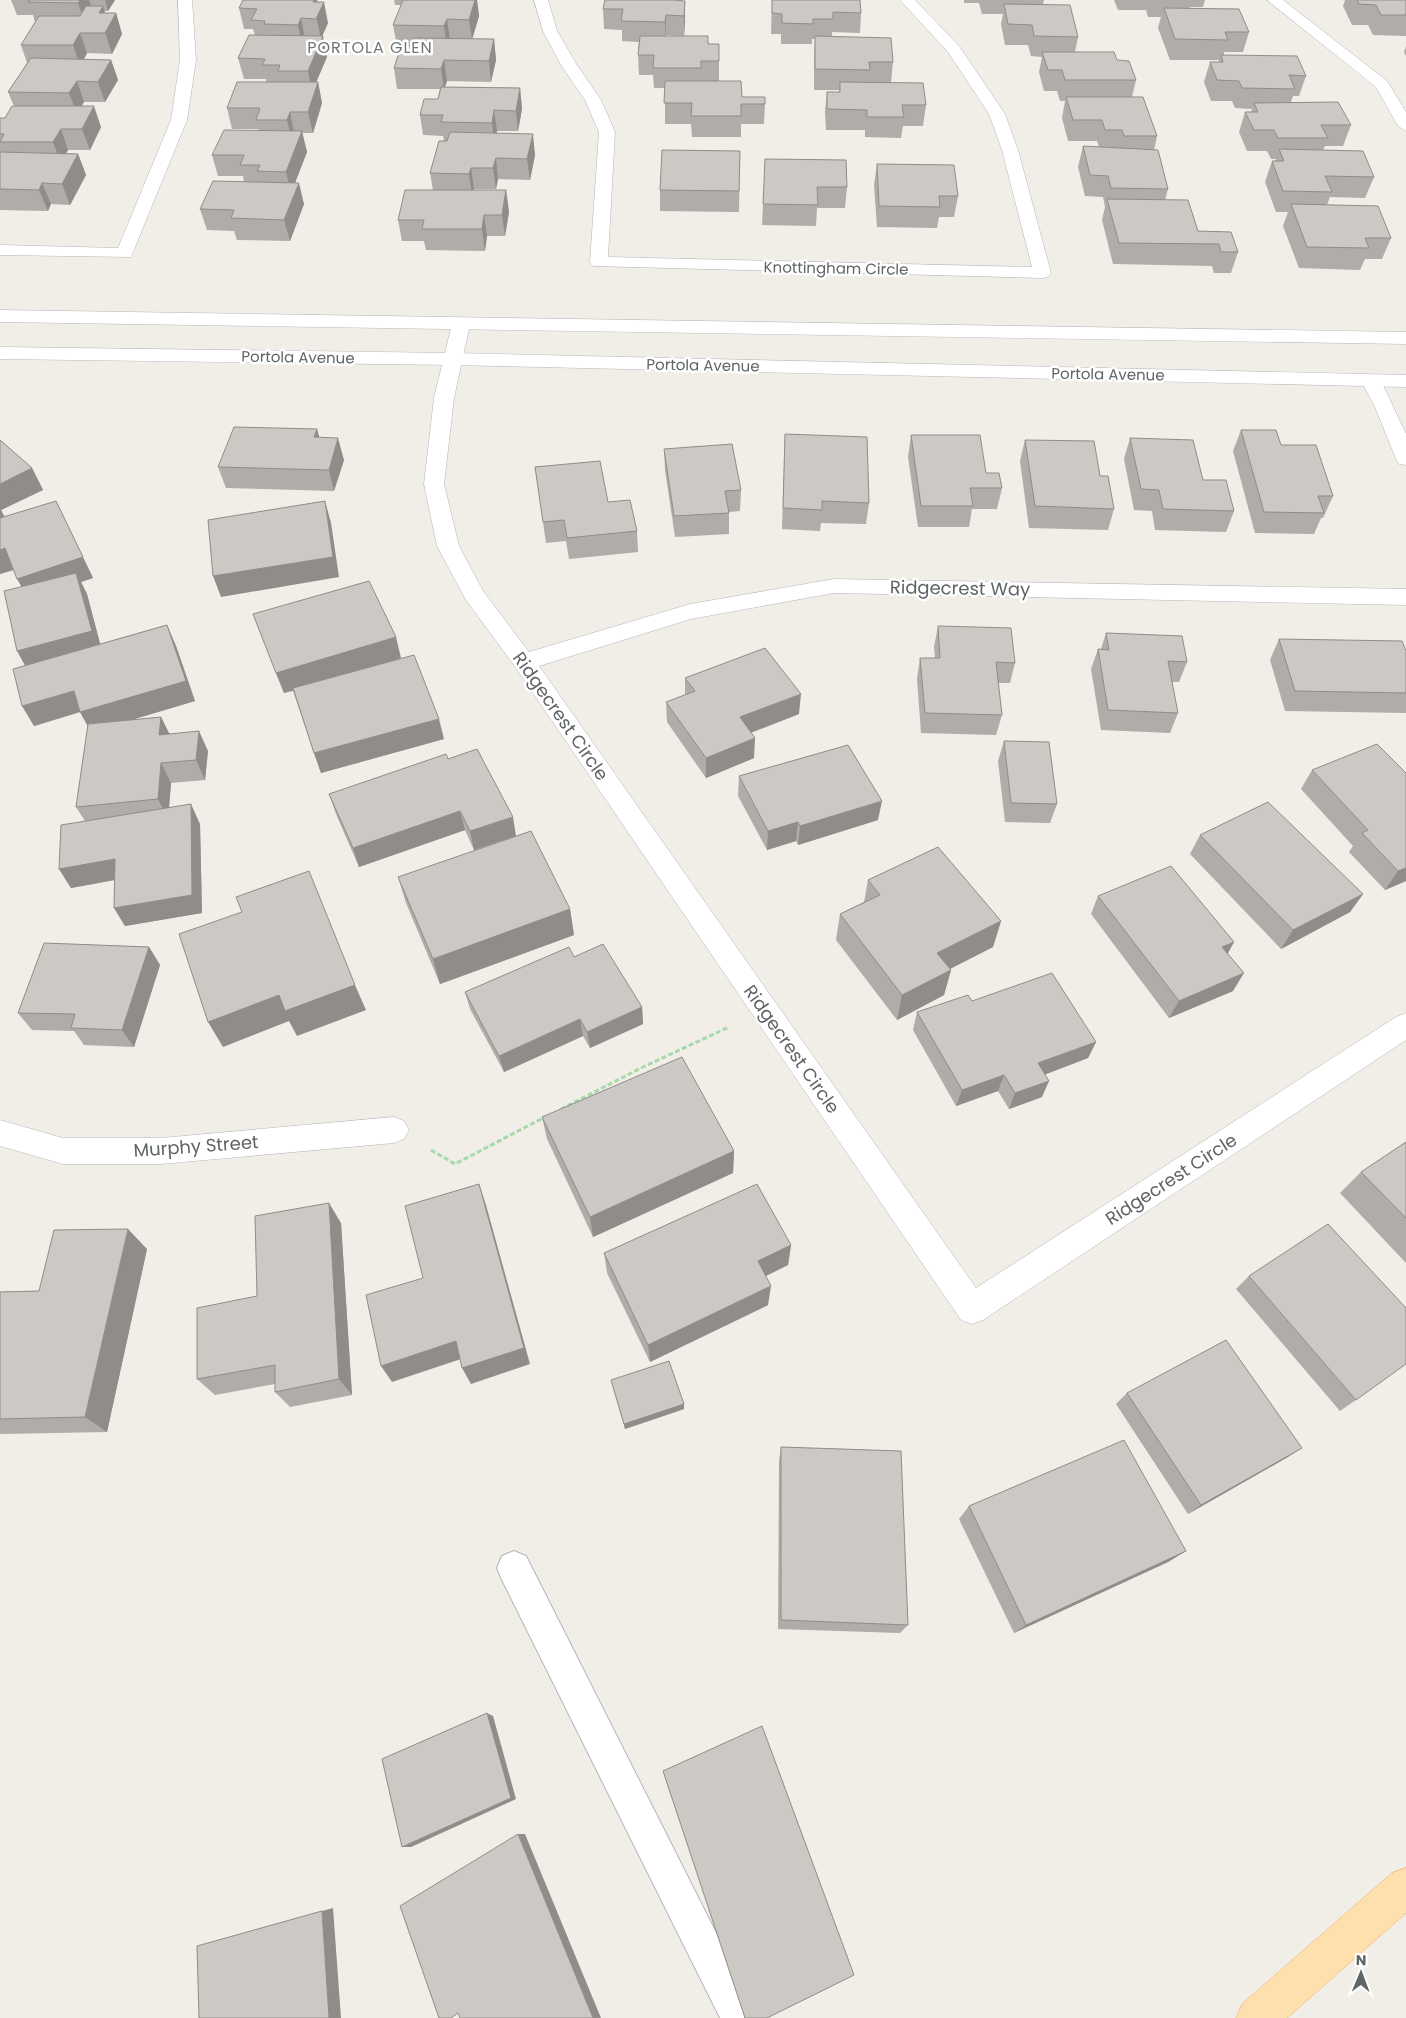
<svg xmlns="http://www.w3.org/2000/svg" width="1406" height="2018" font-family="Poppins,sans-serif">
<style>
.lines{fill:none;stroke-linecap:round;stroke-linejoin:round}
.lane-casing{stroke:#b3b6b9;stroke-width:2}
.street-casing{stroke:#b3b6b9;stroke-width:1}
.secondary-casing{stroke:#b4b8bb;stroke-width:1}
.primary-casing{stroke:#f1a960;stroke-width:1}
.path{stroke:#a8d9aa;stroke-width:3;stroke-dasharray:5 2.5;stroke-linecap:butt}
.lane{fill:#fff;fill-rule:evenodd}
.street{fill:#fff;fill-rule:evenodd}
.secondary{fill:#fff;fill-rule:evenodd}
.primary{fill:#fee0af;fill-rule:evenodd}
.wall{fill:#afaca9}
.shaded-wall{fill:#8f8c89}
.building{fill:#ccc8c4;stroke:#8f8c89}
.labels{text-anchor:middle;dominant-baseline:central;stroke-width:5;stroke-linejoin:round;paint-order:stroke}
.far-street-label{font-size:15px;fill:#5f6467;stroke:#fff}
.far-neighbourhood-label{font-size:16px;letter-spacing:1px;fill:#707779;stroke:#fff}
.street-label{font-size:18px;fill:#5f6467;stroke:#fff}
</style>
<rect width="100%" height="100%" fill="#f1ede7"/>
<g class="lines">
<defs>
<path id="lane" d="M514,1551L526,1556L759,2018H720L502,1580L497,1568L502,1556Z"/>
<path id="street" d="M178,0H192L196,60L187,120L131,257L0,255V245L118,248L171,120L180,60Z
M534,0H548L557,31L577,65L601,100L615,132L608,257L1032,267L1002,150L989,114L948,52L900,0H915L959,46L1005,114L1018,150L1051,273L1048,277L1042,278L593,266L590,262L599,132L585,100L561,65L543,31Z
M1267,0H1283L1387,81L1406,112V131L1398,126L1376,87Z
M461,318L468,320L470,324L454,398L444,484L459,546L483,591L529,652L690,604L834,579L1406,589V605L834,593L691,619L539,666L976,1288L1396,1017L1406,1013V1040L983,1320L972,1324L961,1320L516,668L466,600L437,546L424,484L434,398L452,324L454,320Z
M1371,375L1378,377L1381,381L1406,434V465L1399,464L1396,459L1375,407L1361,381L1364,377Z
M394,1117L404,1121L409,1130L404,1139L394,1143L161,1164H63L0,1146V1120L63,1138H161Z"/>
<path id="secondary" d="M0,310L1406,332V344L0,322Z
M0,347L452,353L1406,375V387L452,365L0,359Z"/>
<path id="primary" d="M1406,1868V1913L1287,2018H1236L1242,2004L1392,1873Z"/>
</defs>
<use href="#lane" class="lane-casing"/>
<use href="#street" class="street-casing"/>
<use href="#secondary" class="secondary-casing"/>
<use href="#primary" class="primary-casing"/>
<path class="path" d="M561,1109L643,1067L729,1027
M431,1150L455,1164L545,1117"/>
<use href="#lane" class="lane"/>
<use href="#street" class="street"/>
<use href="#secondary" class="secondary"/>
<use href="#primary" class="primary"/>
</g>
<path class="wall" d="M11,0H115L108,11H104L105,13H116L122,34L112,54L87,53L84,59L111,60L118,80L105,102H84L81,106L101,127L90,150H68L66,153L78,154L86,175L70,205L51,204L48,211L0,210V118H5L14,106L8,92L27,63L21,45L35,22L33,15H17Z
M394,0H477L479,16L472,39H494L496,60L491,82L447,81L445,87L520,88L522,109L518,131H497L496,133L535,155L530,180L498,179L496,189H474L473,190H506L509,212L505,236H487L485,251L426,250L424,241H402L398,220L433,190L430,173L444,141L443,136L423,135L420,115L438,99L440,89H397L394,68L412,46H397L393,25L401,5H395Z
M757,0H860L861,13L860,33L832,32V37L893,62L891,82L926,105L923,126H903L901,138L865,137V130H826L825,112L827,92H839V90H814V57L815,39H812V44H781V34H771L772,0Z
M964,0H1044L1043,4L1078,37L1075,52L1117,60L1136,80L1132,97L1157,136L1154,150L1168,189L1165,200L1198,231L1238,252L1231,273H1214L1212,266L1113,264L1102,220L1105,207L1103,197L1085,196L1078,167L1083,146L1099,147L1097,141H1068L1062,118L1065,101H1060L1057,91H1044L1039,72L1042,57L1031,56L1028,45H1005L1001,24L1003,14H982L979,3H964Z
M1114,0H1205L1203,7H1190L1189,8L1249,32L1243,52H1224V55L1306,76L1299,96H1293L1291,102L1351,125L1343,146H1325L1323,150L1374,177L1365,198L1330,197L1327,205L1391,238L1382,259H1365L1360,270L1299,268L1283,226L1288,212H1276L1265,182L1272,161H1275L1276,159H1271L1267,151H1247L1239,132L1245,112H1251L1252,109L1235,108L1232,101H1211L1204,82L1210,62H1219V60H1170L1158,28L1161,17H1148L1146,10H1118Z
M1345,0H1406V36L1373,35L1368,25H1352L1343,6Z
M685,1V21L684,36L666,35V36L708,44H719V81L742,97L765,104L764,124H741V137H692L691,124H665V88H654L653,75H639L638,55L639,42L622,41V30L604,29L603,9Z
M318,2L328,23L322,36L327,57L316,82H318L322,103L313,133H302L307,152L295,183L304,204L290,241L237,240L234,231L207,230L200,209L244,182L243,176H218L212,155L259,130L258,129H232L227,108L266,82V79H244L238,58L255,35L253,29H244L239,8Z
M1406,46V56L1404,52Z
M740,151L739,212L660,211V190Z
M765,159L847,187L845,208H817L816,226L762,225Z
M877,164L958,196L954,217H939L937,228L877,227L874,185Z
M317,429L319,438L344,460L334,491L226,488L218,467Z
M1241,430L1281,445L1333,496L1323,518H1321L1314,534L1255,533L1233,451Z
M785,434L869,503L866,524L821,523L820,531L782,529Z
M911,435L986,473L1002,488L997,509H972L969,527H918L908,457Z
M1130,438L1203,480L1234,511L1226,532L1155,530L1152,511L1134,510L1124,459Z
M0,440L32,468L43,490L1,510L4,517L66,522L93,578L81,582L87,594L100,644L167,625L176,646L195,701L131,720L161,717L169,734L208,751L205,780L171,783L169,808L200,824L202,913L125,926L114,908V880L71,888L59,869L85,821L76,807L88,726L80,712L34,726L25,666L22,587L14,570L0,574Z
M1025,440L1100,476L1114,509L1108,530L1029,528L1020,461Z
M664,449L741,490L740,511L729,512V534L675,537L665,470Z
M535,467L608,502L637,531L638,552L569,559L566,541L546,543Z
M253,614L401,658L377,665L444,739L321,773L293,691L284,693Z
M938,626L1015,663L1010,683H998L1002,715L996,735L921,733L917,679L920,658H935L934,647Z
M1106,633L1187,662L1179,682H1172L1178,713L1170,733L1101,730L1091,669L1098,649H1101Z
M1279,639L1406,651V713L1285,711L1270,660Z
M685,678L799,714L751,733L754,758L706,778L667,722L666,702L685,695Z
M1004,741L1057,804L1050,823L1005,822L998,761Z
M448,759L516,836L474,850L465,830L359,867L336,814L329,794Z
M1312,770L1406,773V881L1385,890L1349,852L1353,846L1301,789Z
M739,776L878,820L798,845L796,841L767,850L738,796Z
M1200,835L1363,894L1350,912L1281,949L1190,854Z
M398,877L570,909L574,935L440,984L406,903Z
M868,880L1001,921L993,947L950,969L951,970L944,995L897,1020L836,940L840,914L864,902Z
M1098,896L1234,942L1228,953L1233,991L1169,1018L1091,914Z
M149,947L160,965L134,1047L84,1045L74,1031L32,1030L18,1013Z
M574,957L642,1007L643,1024L590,1048L583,1036L504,1072L470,1009L465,992Z
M972,1001L1096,1042L1088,1058L1045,1074L1042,1097L1009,1109L998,1091L956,1106L913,1030L917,1012Z
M542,1117L734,1151L733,1173L593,1237L547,1139Z
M1406,1142V1263L1340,1193L1361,1172Z
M341,1223L352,1395L290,1407L275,1392V1384L215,1395L197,1379L257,1296Z
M791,1245L788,1265L765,1276L768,1305L650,1362L607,1273L604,1253Z
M147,1249L107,1432L0,1434V1292L39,1291Z
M1249,1276L1356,1400L1340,1411L1236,1289Z
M611,1380L684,1404V1409L625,1429Z
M1127,1393L1288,1457L1188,1514L1116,1404Z
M781,1447L908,1625L900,1633L778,1629L779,1461Z
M969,1506L1186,1551L1168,1562L1014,1633L959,1519Z"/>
<path class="shaded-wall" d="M80,0H89L93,11L85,23L78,3Z
M105,0H115L108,11Z
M314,0H317L320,11L324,2L328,23L321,39L313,2Z
M475,0H477L479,16L472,40L469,20Z
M685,1V21L684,36V16Z
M103,6L109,25L116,13L122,34L112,54L99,13Z
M666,15V42L665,22Z
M301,18L305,39L302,45L298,25Z
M447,19L450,40L447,47L444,26Z
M80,33L87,53L80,66L73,45Z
M323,36L327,57L312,92L308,71Z
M494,39L496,60L491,82L489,61Z
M111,60L118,80L105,102L98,82Z
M444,60L447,81L444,89L441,69Z
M77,81L84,102L77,114L69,93Z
M318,82L322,103L313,133L308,112Z
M520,88L522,109L518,131L516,111Z
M94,106L101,127L90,150L82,129Z
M494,110L497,131L494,144L492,123Z
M290,112L294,133L292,141L287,120Z
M61,129L68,150L61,163L53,142Z
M302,131L307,152L291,193L286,172Z
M533,134L535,155L530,180L527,159Z
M78,154L86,175L70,205L62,184Z
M496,158L498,179L496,189L493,168Z
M471,168L474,189L472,195L469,174Z
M42,183L51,204L48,211L39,190Z
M299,183L304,204L290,241L284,220Z
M506,190L509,212L505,236L502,215Z
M484,215L487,236L485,251L482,229Z
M317,429L323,450L314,437Z
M338,438L344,460L334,491L329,470Z
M32,468L43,490L1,510L8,523L0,527V484Z
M56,501L93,578L81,582L87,594L102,651L28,671L17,651L29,599L17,579Z
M325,501L331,523L339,577L221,597L213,576Z
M5,548L16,569L0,574V550Z
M167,625L176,646L195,701L91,732L80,712L34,726L22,706Z
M396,637L401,658L284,693L276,673Z
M801,694L799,714L739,737L740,717Z
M161,717L171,737L159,735Z
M439,719L444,739L321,773L314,753Z
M199,731L208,751L205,780L196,760Z
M755,738L754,758L706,778V758Z
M161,763L171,783L168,819L158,799Z
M882,801L878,820L798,845L800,826Z
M191,804L200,824L202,913L125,926L114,908Z
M460,811L465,830L359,867L353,848Z
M513,817L516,836L474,850L470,831Z
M798,822L796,841L767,850L768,831Z
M115,859L126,878L71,888L59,869Z
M1406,868V881L1385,890L1398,871Z
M1363,894L1350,912L1281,949L1293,930Z
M570,909L574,935L440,984L433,959Z
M1001,921L993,947L930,979L937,953Z
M1234,942L1224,960L1222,947Z
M149,947L160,965L134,1047L122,1030Z
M951,970L944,995L897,1020L902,995Z
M1244,973L1233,991L1169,1018L1179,1001Z
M355,985L366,1010L297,1036L289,1021L223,1047L208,1022L279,995Z
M642,1007L643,1024L590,1048L587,1032Z
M580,1019L583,1036L504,1072L499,1056Z
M1096,1042L1088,1058L1031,1080L1038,1063Z
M1004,1075L998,1091L956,1106L962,1090Z
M1049,1081L1042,1097L1009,1109L1015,1093Z
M734,1151L733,1173L593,1237L590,1217Z
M479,1184L486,1205L530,1364L471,1384L462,1368Z
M329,1203L341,1223L352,1395L339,1379Z
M128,1229L147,1249L107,1432L85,1417Z
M791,1245L788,1265L756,1281L758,1261Z
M771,1286L768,1305L650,1362L648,1345Z
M456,1341L464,1358L392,1382L381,1366Z
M684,1404V1409L625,1429L624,1424Z
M1302,1448L1288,1457L1188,1514L1201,1505Z
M1186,1551L1168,1562L1014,1633L1026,1625Z
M487,1713L493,1716L516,1799L411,1847H402Z
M518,1834H525L601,2018H593Z
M333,1908L341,2018H329L322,1911Z"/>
<path class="building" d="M29,0H80L78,3L28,2Z
M243,0H314L313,2H324L316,19L301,18L298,25L264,24L265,21L251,20L257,9L239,8Z
M403,0H475L469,20L447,19L444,26L393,25Z
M605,0H673L685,1L684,16L666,15L665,22L621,21L623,9H603Z
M772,0H860L861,13L833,12V19H813V24L782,23V14L772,13Z
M1357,0H1406V15H1381L1376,5L1359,4Z
M1004,4L1070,5L1078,37L1034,36L1032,25L1008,24Z
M86,6H103L99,13H116L105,33H80L73,45H21L39,16H80Z
M1164,8L1239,9L1249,32H1225L1228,40L1175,39Z
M249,35L323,36L308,71H278L280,65H262L265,59L238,58Z
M640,36H708V44H719V61H701V68H653L654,55H638Z
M815,36L891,38L893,62H869L870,70L815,69Z
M414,38L494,39L489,61L444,60L441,69L394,68L401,46H412Z
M1042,52H1114L1117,60L1129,61L1136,80H1065L1062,70H1048Z
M1221,55L1297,56L1306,76L1289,75L1295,89L1242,88L1239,81L1217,80L1210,62H1223Z
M31,58L111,60L98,82L77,81L69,93L8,92Z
M665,81H741L742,97H765V104H741V116H691L692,103H664Z
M237,82H318L308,112H290L287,120H256L260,108H227Z
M840,82L923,83L926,105H902L904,117H867V110L827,109V92H840Z
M441,87L520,88L516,111L494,110L492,123L441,122L443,115H420L424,99H438Z
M1066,97H1143L1157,136H1124L1122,130H1105L1102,120H1073Z
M1338,102L1351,125H1321L1328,138H1278L1274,130H1254L1245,112H1258L1254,103Z
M12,106H94L82,129H61L53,142H0L4,134H0V118H5Z
M224,130L302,131L286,172L257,171L260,165H240L244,155H212Z
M450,132L533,134L527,159L496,158L493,168H471L469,174L430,173L439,141H447Z
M1083,146L1158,150L1168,189L1111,188L1108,176L1090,175Z
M1279,149L1363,151L1374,177L1325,176L1332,192L1283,191L1272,161H1284Z
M662,150L740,151L739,191L660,190Z
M0,152L78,154L62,184L42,183L39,190L0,189Z
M765,159L846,160L847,187H817L818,205L763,204Z
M877,164L954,165L958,196H939L940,207L879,206Z
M213,181L299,183L284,220L231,218L234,210L200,209Z
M405,190H506L502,215H484L482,229H422L424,220H398Z
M1107,199L1188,200L1198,231L1231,232L1238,252H1221L1219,244L1119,243Z
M1291,204L1378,206L1391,238H1365L1369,248L1307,247Z
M234,427L317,429L314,437L338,438L329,470L218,467Z
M1241,430H1276L1281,445H1316L1333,496H1318L1324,513L1264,512Z
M785,434L867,437L869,503L822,501V510L783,508Z
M911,435H980L986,473H999L1002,488H970L973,506H921Z
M1130,438L1193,440L1203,480H1226L1234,511L1163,509L1159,490L1141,489Z
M0,440L32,468L0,484Z
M1025,440L1094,441L1100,476H1108L1114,509L1035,506Z
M732,444L741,490L725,491L729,513L674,516L664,449Z
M600,461L608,502L630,500L637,531L567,538L564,520L543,522L535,467Z
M56,501L83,557L17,579L5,548L0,550V518Z
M325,501L333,557L213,576L208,520Z
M76,573L92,631L17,651L4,591Z
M369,581L396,637L276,673L253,614Z
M167,625L186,681L80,712L74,691L22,706L13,669Z
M938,626L1011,628L1015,663L996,662L1002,715L925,713L920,658H940Z
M1106,633L1182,636L1187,662L1168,661L1178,713L1108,710L1098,649L1109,650Z
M1279,639L1402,641L1406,651V693L1295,691Z
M765,648L801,694L740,717L755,738L706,758L666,702L695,691L685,678Z
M414,655L439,719L314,753L293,688Z
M161,717L159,735L199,731L196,760L161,763L158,799L76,807L88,724Z
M1004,741L1049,742L1057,804L1011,803Z
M1377,744L1406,773V868L1398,871L1362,833L1368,830L1312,770Z
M848,745L882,801L800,826L798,822L768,831L739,776Z
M477,749L513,817L470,831L460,811L353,848L329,794L446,754L448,759Z
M1268,802L1363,894L1293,930L1200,835Z
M191,804L192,895L114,908L115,859L59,869L61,825Z
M531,831L570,909L433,959L398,877Z
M938,847L1001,921L937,953L951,970L902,995L840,914L880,895L868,880Z
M1171,866L1234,942L1222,947L1244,973L1179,1001L1098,896Z
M309,871L355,985L285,1011L279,995L208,1022L179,934L242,912L236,897Z
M44,943L149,947L122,1030L71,1028L75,1014L18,1013Z
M603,944L642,1007L587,1032L580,1019L499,1056L465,992L569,947L574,957Z
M1052,973L1096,1042L1038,1063L1049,1081L1015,1093L1004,1075L962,1090L917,1012L968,995L972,1001Z
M682,1057L734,1151L590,1217L542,1117Z
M1406,1142V1218L1361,1172Z
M479,1184L524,1348L462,1368L456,1341L381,1366L366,1295L423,1278L405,1206Z
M757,1184L791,1245L758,1261L771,1286L648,1345L604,1253Z
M329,1203L339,1379L275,1392V1365L197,1379V1308L257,1296L255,1216Z
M1328,1224L1406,1308V1364L1356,1400L1249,1276Z
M128,1229L85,1417L0,1419V1292L39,1291L54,1230Z
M1226,1340L1302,1448L1201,1505L1127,1393Z
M669,1361L684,1404L624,1424L611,1380Z
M1124,1440L1186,1551L1026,1625L969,1506Z
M781,1447L901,1451L908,1625L781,1620Z
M487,1713L511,1798L402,1847L382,1759Z
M762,1726L854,1975L767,2018H745L663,1771Z
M518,1834L593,2018H460L458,2013L451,2018H439L400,1906Z
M322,1911L329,2018H199L197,1946Z"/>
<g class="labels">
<g class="far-street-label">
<text transform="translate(836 268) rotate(1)">Knottingham Circle</text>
<text transform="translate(298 357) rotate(1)">Portola Avenue</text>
<text transform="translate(703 365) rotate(1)">Portola Avenue</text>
<text transform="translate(1108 374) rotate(1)">Portola Avenue</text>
</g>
<g class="far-neighbourhood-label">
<text x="370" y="47">PORTOLA GLEN</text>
</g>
<g class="street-label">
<text transform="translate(960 588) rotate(1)">Ridgecrest Way</text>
<text transform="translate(561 716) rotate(55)">Ridgecrest Circle</text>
<text transform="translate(792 1049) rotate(55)">Ridgecrest Circle</text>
<text transform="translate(196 1146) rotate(-4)">Murphy Street</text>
<text transform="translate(1171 1179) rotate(-33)">Ridgecrest Circle</text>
</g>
</g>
<g transform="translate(1361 1973) rotate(1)" stroke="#ffffff" stroke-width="4" paint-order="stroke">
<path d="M0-4L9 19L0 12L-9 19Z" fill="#5f6467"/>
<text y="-8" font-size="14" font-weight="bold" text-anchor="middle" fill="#5f6467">N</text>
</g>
</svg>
